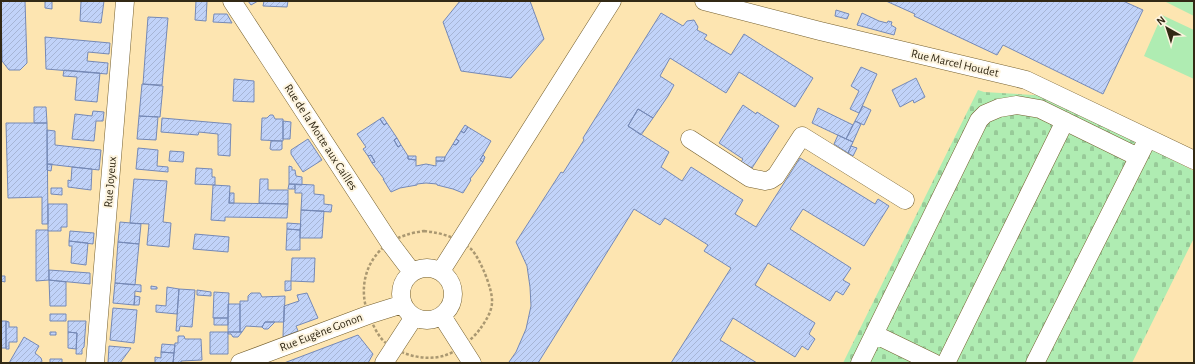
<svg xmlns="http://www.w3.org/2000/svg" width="1195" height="364" font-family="'Alegreya Sans',sans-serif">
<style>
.cemetery{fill:url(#cemetery-stones)}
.pitch{fill:#afecb2}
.building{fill:url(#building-hatch);stroke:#7589b6}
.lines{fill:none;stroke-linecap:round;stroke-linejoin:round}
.minor-casing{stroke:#745f2e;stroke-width:19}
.path{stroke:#aa9871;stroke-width:2.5;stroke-dasharray:3 2;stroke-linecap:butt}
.minor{stroke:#fff;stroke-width:18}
.labels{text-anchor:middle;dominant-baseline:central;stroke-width:4;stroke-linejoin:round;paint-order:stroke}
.street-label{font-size:12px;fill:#322915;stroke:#fdf4df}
</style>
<defs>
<pattern id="cemetery-stones" width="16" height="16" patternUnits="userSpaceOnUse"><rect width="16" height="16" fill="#afecb2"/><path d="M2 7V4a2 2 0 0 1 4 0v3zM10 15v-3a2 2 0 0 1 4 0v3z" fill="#97ca98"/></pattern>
<pattern id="building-hatch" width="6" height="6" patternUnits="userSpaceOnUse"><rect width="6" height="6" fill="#c1d3f9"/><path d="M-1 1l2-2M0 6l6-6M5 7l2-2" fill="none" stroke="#a6b5d5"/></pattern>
</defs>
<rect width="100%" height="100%" fill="#fde5b1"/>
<path class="cemetery" d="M978,90L984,92L1051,96L1194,171V238L1132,363H843Z"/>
<path class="pitch" d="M1164,1H1194V16Z
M1162,15L1194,30V79L1144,56Z"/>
<path class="building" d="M1,1H25L27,63L20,70H9L2,61Z
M45,1H52V9L45,8Z
M81,1H104L101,23L80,21Z
M196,1H207L206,21L195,20Z
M248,1H258L251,5Z
M264,1H288L287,7L263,6Z
M460,1H530L544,39L511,78L461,71L443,22Z
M886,1H1123L1143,10L1103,94L1003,45L997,55L914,16L915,14Z
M836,10L849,14L847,19L835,16Z
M661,13L683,26L687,21L694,20L698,27L697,30L707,35L704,39L731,55L744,34L813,78L795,107L739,72L726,93L670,58L660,76L674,85L668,96L653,118L638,109L628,126L669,152L661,167L682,181L691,167L743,200L735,214L756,227L800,158L875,204L878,199L889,206L864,246L803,209L790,229L851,268L843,280L850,284L843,295L836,291L830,301L768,263L755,285L815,323L809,334L815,339L808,350L802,346L795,357L733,318L720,340L757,363H671L731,268L704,251L708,245L665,218L660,225L634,209L538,363H511L509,362L516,352L526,329L531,306L530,287L527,266L516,242L561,172L563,173L584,140L583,138Z
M862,13L879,21L887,23L888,21L892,22L891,25L896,28L894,35L857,25Z
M214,14H227L232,23L213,22Z
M148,17L168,18L162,85L143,84Z
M45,37L110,43L109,54L88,52L87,61L108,63L107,74L46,69Z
M861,67L877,74L859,113L850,109L859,91L851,86Z
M64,70L100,73L97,102L75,100L77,77L63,76Z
M916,78L925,97L914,103L913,100L900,107L892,90Z
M234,79L254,81V102L233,101Z
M142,84L163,86L160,117L139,116Z
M743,105L756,114L757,112L779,126L752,168L741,162L743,159L719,143Z
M863,106L871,110L864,125L855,121Z
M34,107H46L47,123H34Z
M818,108L853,125L846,139L812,123Z
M638,109L653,118L641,135L628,126Z
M93,111L104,112L103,121H96L94,141L72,139L75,114L92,116Z
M270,115H273L275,119H283V141L261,140L262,118H267Z
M139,116L158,117L156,140L137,139Z
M383,117L387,123L384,125L380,119Z
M162,118L231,124L230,156L218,155V134L199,132L198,135L161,132Z
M380,119L384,125L387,123L397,138L394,140L398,147L401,145L408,156V159L416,160V166L426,164L436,166V161H444L445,157L453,144L456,145L459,141L456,139L461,131L464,133L468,127L491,141L480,160L483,162L470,179L471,180L463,193L453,189L437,185V184L426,183L417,184V185L400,188L391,192L383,179H384L372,163L375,162L371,155L368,156L363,149L366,147L357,134Z
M283,121L291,122L290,139H283Z
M855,121L861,124L853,142L846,139Z
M6,123H47L48,224H42V197L8,198Z
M465,125L468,127L464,133L461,131Z
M47,130L55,131V145L101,150L99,170L47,164Z
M838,135L853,142L848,153L834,144Z
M397,138L401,145L398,147L394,140Z
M308,139L322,160L303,172L291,154V150Z
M456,139L459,141L456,145L453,144Z
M271,141H282V149L280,150H272L270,149Z
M851,146L857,148L853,156L848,153Z
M138,148L158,150L157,166L168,167V172L136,169Z
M170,151L184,152L183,162L169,161Z
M371,155L375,162L372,163L368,156Z
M483,155L485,157L483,162L480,160Z
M408,156H416V160L408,159Z
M436,157H445L444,161H436Z
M47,164H52L51,171L47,170Z
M289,166L292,167V170H295L296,176L302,177V185L289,184Z
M72,167L92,169L91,190L68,187V180L71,181Z
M196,168L212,169V177H215V185L195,184Z
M134,179L167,181L163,222L171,223L169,247L147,245L149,224L130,223Z
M260,179H268V190H288V204L259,203Z
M289,184H295V189H288Z
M295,184L314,185V194L324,195V204L332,205L331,212L301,210L302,193H295Z
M213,185L230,186L229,203L288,204L287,218L225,217V221L211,220Z
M51,188H62V195L51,194Z
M230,193H234V203H229Z
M48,204H67V227H61V231H48Z
M301,210L324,211L322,238H300Z
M120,222L141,224L139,244L118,242Z
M287,223L301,224L300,230L287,229Z
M287,229L300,230V250H286Z
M36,230H48L49,280L36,281Z
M70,231L94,233L93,244L69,241Z
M195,234L229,237L228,252L193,249Z
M69,241L88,243L86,265L71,263L72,246H69Z
M118,242L139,244L135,285L115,283Z
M292,258H315L314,282L291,281Z
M49,270L90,273V284L49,280Z
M1,276H5V282L1,281Z
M49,280L66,282V306H50Z
M285,281H291V290L285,291Z
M115,283L141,285V292L135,291L134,305L113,303Z
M151,286L157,287V289H151Z
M167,287L179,289L177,314L156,312V305L166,306Z
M179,289L195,290L192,327L180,326L179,331H176Z
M197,290L211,292V296L197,295Z
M214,292L229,293L228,318H213Z
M251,293H260L262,297L285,296L284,322H265L262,327L246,326L242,332H240V301H248V296Z
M307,293L318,318L296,326L298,331L283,337L284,306L299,301L297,295Z
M135,296L140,297L139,305H134Z
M228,304H240V332H228Z
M113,308L137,310L134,343L110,340Z
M50,314H66V321H50Z
M214,318H228V325H214Z
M1,321H6V348H1Z
M6,321L9,322V327H17V342H9V349H6Z
M68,321H86L84,347L82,349V354H76L77,333L68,332Z
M265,322H275L268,329H264L262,327Z
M50,332H56V335H50Z
M68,332L77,333L76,349L68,348Z
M210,332H228V354H210Z
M228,332H242L238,337H233L231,334H228Z
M358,335L373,354L368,363H284Z
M178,336H184L185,339H201L202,360L181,361V363H173L175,343H178Z
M24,337L39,346L35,353L41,358L42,361L41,363H9Z
M162,344L175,345L174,353L161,352Z
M109,346L131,348L120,363H108Z
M161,352L174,353L173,363H155V357L161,358Z
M50,359H62V363H50Z"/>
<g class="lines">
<defs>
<path id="minor" d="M232,1L390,243L412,272
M704,1L820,31L1026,80L1194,160
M690,139L750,178L765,181L770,180L776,176L802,136L905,200
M401 294a26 26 0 1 1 52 0a26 26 0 1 1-52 0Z
M441,271L612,1
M442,316L472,363
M874,334L934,363
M95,363L125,1
M240,363L368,315L403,304
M384,363L414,317
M860,363L979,120L985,114L999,108L1017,105L1040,109L1138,157
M946,363L1065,121
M1035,363L1144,146"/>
</defs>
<use href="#minor" class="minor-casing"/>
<path class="path" d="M424,231C442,233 456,237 471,249C480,258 493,290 492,302C492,312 485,322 480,329C472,340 457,352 443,356C425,361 401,355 386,343C379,338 375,328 371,321C354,286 368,247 406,235C411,233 418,232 424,231Z"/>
<use href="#minor" class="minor"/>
</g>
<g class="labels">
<g class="street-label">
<text transform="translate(955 63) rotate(13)">Rue Marcel Houdet</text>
<text transform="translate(321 137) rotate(57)">Rue de la Motte aux Cailles</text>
<text transform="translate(110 182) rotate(-85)">Rue Joyeux</text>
<text transform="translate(321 332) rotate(-21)">Rue Eugène Gonon</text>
</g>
</g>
<rect width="1195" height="364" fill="none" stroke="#322915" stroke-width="4"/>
<g transform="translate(1167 28) rotate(321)" stroke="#fdf4df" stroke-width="3" paint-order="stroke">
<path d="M0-3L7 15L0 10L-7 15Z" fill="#322915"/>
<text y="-6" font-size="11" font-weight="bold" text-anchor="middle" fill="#322915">N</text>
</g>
</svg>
